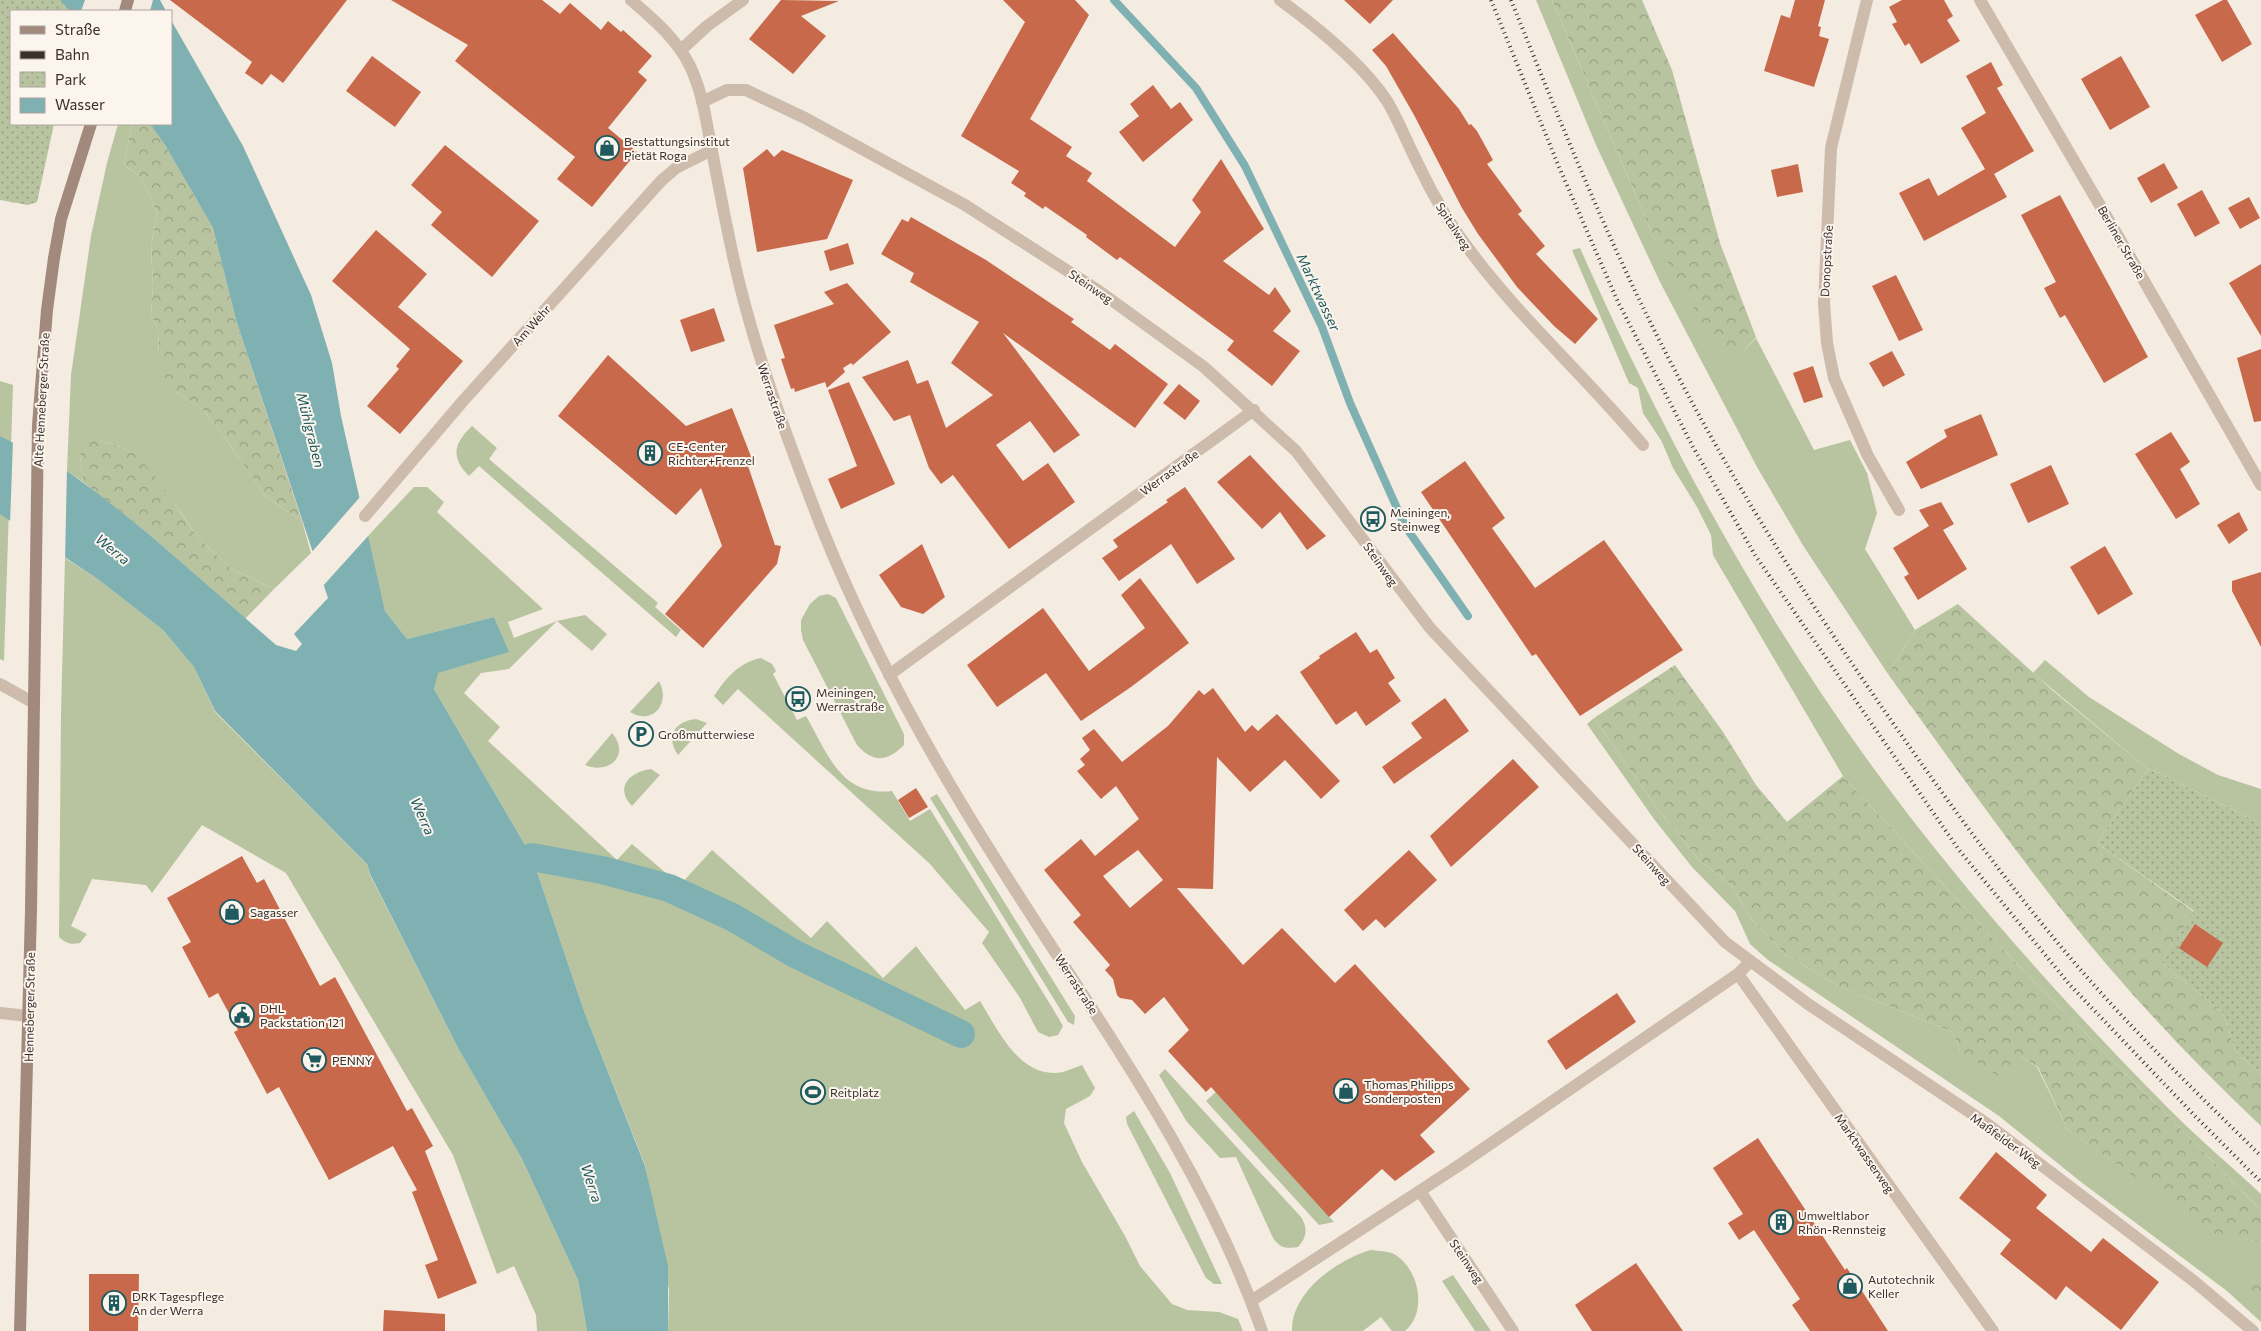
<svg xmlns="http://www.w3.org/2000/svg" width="2261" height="1331" font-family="Commissioner,sans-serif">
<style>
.grass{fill:#b8c4a0}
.forest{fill:url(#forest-crowns)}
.park{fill:url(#park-dots)}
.water{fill:#7fb0b2}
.pier{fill:#f4ebe1}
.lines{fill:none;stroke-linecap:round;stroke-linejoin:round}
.stream{stroke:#7fb0b2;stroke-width:8}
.canal{stroke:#7fb0b2;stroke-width:28}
.building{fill:#c8694b;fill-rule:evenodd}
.minor{stroke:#cdbbac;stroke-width:12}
.tertiary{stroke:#cdbbac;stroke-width:12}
.secondary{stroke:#a18a7d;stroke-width:12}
.rail{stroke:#3b302b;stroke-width:4;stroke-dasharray:1 4;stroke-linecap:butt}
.labels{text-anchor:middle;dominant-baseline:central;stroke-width:4;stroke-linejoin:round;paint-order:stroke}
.poi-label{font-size:12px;fill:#3b302b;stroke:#fbf5ee;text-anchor:start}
.street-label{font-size:12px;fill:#3b302b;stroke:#fbf5ee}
.water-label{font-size:14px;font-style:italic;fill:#1f5a5e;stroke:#fbf5ee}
</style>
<defs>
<pattern id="forest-crowns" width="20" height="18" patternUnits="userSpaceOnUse" patternTransform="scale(1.25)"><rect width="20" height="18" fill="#b8c4a0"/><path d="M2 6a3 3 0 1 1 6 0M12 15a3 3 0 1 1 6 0" fill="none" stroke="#97a083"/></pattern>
<pattern id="park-dots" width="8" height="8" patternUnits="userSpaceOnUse" patternTransform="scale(1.25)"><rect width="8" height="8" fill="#b8c4a0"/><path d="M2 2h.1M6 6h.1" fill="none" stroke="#97a083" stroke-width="1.8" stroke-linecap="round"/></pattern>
</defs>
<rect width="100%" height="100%" fill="#f4ebe1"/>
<path class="grass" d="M1536,0H1552L1656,242L1742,353L1756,338L1814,450L1850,440L1867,473L1877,513L1865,549L1915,630L1888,674L1804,547L1757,467L1660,282L1596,145Z
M118,124H132L124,165L142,178L157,213L151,246L153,287L151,315L159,331L158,354L177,393L201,408L218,428L266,497L302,521L311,553L274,589L232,569L198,538L182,514L136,454L116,445L100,441L80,455L83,482L67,471L71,375L91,236L107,163Z
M1580,248C1660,428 1754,603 1869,762C1959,886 2062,1001 2170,1110C2199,1139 2231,1166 2261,1194V1210L2015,962L1843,776L1713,555L1711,535L1697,507L1673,468L1662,442L1643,413L1638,388L1629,383L1572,250Z
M0,381L13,385L4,661L0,659Z
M472,426L497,448L489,459L658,603L655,607L681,630L676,637L479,466L469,476C450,457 454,443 472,426Z
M414,487H427L444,502L437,512L543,609L508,622L514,638L557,621L585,615L607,634L592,651L557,621L509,669L481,673L464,693L500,727L488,741L617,860L632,844L680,885L712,850L811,938L827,921L883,978L916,946L965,1010L980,1001C998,1030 1021,1081 1063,1072C1070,1070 1076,1067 1082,1065L1095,1088L1090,1096L1066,1109L1064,1123L1082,1162L1125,1236L1140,1266L1172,1304L1187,1310L1219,1312L1238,1319L1243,1331H668L669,1290L645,1165L584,1011L532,857L434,689L437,673L508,652L494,617L407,639L385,611L367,537Z
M65,558L99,580L163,630L194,667L215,712L367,864L371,877L458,1048L522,1159L578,1280L587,1331H537L536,1315L514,1266L497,1274L453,1155L286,873L202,825L152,893L146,885L92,879L71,926L87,934L80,943C71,945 65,943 59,937L61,714Z
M828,594L836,598L904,734V745C887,762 873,763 857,745L803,640L801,630V620L810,604L819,596Z
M761,658L772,664L776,671L773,674L797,720L806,716C828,754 841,797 892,791L910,821L930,809L1053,1009L1063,1026L1058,1035L1049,1037L1038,1032L1020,998L982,943L989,932L929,863L738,689L723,705L714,696C726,678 738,663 761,658Z
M2045,660L2089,697L2179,754L2218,775L2261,789V824L2159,773L2148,769L2033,673Z
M659,681C671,703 653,726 630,712Z
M1594,718L1660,812L1699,860L1731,885L1751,919L1786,955L1841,987L1953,1032L1960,1051L2020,1056L2037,1067L2068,1130L2217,1234L2261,1242V1275L2246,1288L2261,1301V1322L2227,1291L2081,1182L1999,1116L1768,960L1750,944L1735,911L1692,867L1654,819L1587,724Z
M696,719L707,723L678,755C665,736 675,721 696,719Z
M612,733C631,755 609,775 585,765Z
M651,769L660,775L632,806C614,787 630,772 651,769Z
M937,794L1075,1016L1074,1025L1068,1022L930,798Z
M1277,1035L1289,1048L1227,1104L1334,1222L1319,1225L1206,1101Z
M1165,1069L1301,1217C1308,1229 1307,1237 1298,1247C1286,1249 1280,1248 1273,1238L1236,1157L1220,1158L1187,1122L1159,1075Z
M1134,1111L1170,1173L1222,1284H1214L1206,1278L1127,1124L1126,1117Z
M1371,1250C1378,1251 1388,1251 1394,1254C1419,1268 1428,1312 1405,1331H1392L1381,1317L1363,1331H1292C1291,1292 1338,1259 1371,1250Z
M1453,1275L1491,1331H1475L1442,1281Z"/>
<path class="forest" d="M1552,0H1642L1672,70L1720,243L1756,337L1742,353L1714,343L1656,242Z
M132,124H150L165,145L213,228L236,320L302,521L266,497L218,428L201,408L177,393L163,375L158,354L159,331L151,315L153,287L151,246L157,213L142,178L124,165Z
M88,441H100L116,445L136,454L159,481L198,538L232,569L274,589L245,619L151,536L83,482L80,455Z
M1958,604L2052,690L2148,769L2097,843L2194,912L2161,962L2223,1013L2235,1050L2261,1075V1126C2207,1075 2155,1021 2107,965C2028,872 1959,772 1888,674L1915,630Z
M1675,665L1723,732L1756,785L1787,822L1843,776L2015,962L2261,1210V1242L2217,1235L2068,1130L2038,1067L2020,1056L1998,1076L1960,1051L1953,1032L1841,987L1786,955L1751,919L1731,885L1699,860L1660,812L1594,718Z
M2261,1275V1301L2245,1288Z"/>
<path class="park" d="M0,0H60L69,11H11V124H54L37,202L28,205L0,200Z
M2148,769L2159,773L2261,824V1075L2235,1050L2223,1013L2161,962L2194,911L2097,843Z"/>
<path class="water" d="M60,0H160L166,11H69Z
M171,20L243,146L311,295L332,363L341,416L385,611L407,639L494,617L509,652L438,673L434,689L532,857L584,1011L645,1166L668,1266V1331H587L578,1280L522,1159L458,1048L371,876L367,864L215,711L194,667L163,630L99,580L0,514V436L67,471L100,495L151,536L276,645L296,651L302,644L294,634L328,598L236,320L213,228L165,145L150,124H171Z"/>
<path class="pier" d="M85,0H153L150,11H81Z
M13,440L67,468L65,561L10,524Z
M360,497L369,535L322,587L311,553Z"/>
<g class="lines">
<path class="stream" d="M1114,0L1196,88L1245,166L1322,327L1350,403L1405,526L1468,616"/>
<path class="canal" d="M532,857L602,870L669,888L732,917L795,954L961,1034"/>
</g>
<path class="building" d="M170,0H347L283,83L271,74L262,85L245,73L252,62Z
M391,0H542L560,14L570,3L601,30L608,21L621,32L623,30L652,56L638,72L647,80L608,128L637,152L592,207L557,179L575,157L455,61L468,45Z
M781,0L839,1L801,16L826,36L793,74L749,39Z
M1003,0H1075L1089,15L1030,119L1072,147L1066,156L1092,173L1087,181L1175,247L1201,212L1192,200L1221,159L1264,229L1223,261L1269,295L1275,287L1291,311L1273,331L1300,351L1272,386L1227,350L1234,341L1120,257L1117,260L1086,237L1087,235L1045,206L1043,209L1024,196L1026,193L1011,183L1019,171L961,136L1025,22Z
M1344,0H1393L1370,24Z
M1795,0H1825L1818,26L1821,27L1819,36L1829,39L1814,87L1764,71L1781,15L1790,18Z
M1902,0H1944L1953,16L1947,20L1960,41L1921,64L1909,43L1905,46L1892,24L1897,22L1889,7Z
M2223,0H2227L2252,44L2222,62L2195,15Z
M1393,33L1459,109L1469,125L1471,124L1477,131L1493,160L1487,164L1522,211L1518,214L1545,246L1536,254L1598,319L1575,344L1554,326L1517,287L1478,234L1462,208L1414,115L1386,66L1372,50Z
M372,56L421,92L395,127L346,91Z
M2121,56L2150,107L2110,130L2081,79Z
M1991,62L2003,85L1997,88L2034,151L1994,174L2007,197L1924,241L1899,193L1929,178L1938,196L1985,169L1961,128L1986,113L1966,76Z
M1153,85L1171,109L1180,102L1193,120L1143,162L1119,132L1139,116L1130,104Z
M445,145L539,221L492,277L431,225L442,212L411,185Z
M767,149L774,157L782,150L853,180L827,239L757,252L743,168Z
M2164,163L2178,188L2151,203L2137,178Z
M1798,164L1803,192L1777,197L1771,170Z
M2202,190L2220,223L2195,237L2177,204Z
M2060,195L2148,357L2104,383L2065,315L2060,318L2044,288L2056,282L2021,215Z
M2249,197L2260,218L2240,229L2228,208Z
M911,217L986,260L1074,319L1071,322L1110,350L1115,344L1168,384L1135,428L1003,333L1080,435L1054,453L1030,421L996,445L1023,481L1048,463L1075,502L1009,549L953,475L941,484L929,468L910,415L894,421L862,377L908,360L917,384L928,380L946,428L993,395L951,363L979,322L910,282L914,273L881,254L902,219L908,222Z
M376,230L427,274L398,307L463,361L400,434L367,406L399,369L396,366L410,349L332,281Z
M848,243L854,264L830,271L824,251Z
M2261,264V336L2229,283Z
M1896,275L1923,330L1899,341L1872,286Z
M847,283L891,332L853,365L851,363L843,368L845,372L827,388L825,382L795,392L794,388L791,389L781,359L785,358L774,325L834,304L824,292Z
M714,308L725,341L691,352L680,320Z
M2261,349V421L2254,422L2237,358Z
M1892,351L1905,375L1883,387L1869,363Z
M608,355L686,426L732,408L754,464L748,466L775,545L781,546L777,564L703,648L665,614L722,546L701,488L676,515L558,416Z
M1813,366L1823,397L1804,403L1793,373Z
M849,382L895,484L841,509L828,479L857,466L828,390Z
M1179,384L1200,401L1185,420L1163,403Z
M1981,414L1998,455L1921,489L1906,462L1947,437L1944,430Z
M2171,432L2190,462L2180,469L2200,504L2176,519L2135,454Z
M1250,455L1292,500L1326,536L1307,550L1280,512L1262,529L1217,482Z
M1465,461L1505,518L1492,528L1535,588L1604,540L1683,650L1580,716L1536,654L1532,656L1421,492Z
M2051,465L2069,504L2028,523L2010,484Z
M1185,487L1235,559L1197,584L1171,544L1119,581L1102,558L1118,547L1113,540L1168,502L1166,500Z
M1941,502L1954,524L1943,530L1967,569L1918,600L1904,577L1909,574L1893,548L1929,526L1919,510Z
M2239,512L2248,530L2229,544L2217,525Z
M922,544L945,597L923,614L901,607L879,575Z
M2105,546L2133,594L2098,615L2070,567Z
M2261,572V647L2232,591V581Z
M1140,578L1189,643L1131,687L1081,721L1046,673L997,707L967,665L1043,608L1089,671L1145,628L1121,595Z
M1356,632L1370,653L1377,649L1395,678L1388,683L1401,701L1366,726L1356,711L1336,725L1300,672L1320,658L1319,656Z
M1213,688L1245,732L1252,725L1258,731L1277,714L1340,781L1321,799L1285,760L1250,792L1217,757L1213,889L1177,888L1243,965L1282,928L1335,983L1355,964L1470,1089L1420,1135L1435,1152L1395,1181L1382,1169L1329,1217L1211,1087L1206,1092L1168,1051L1189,1030L1164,997L1145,1014L1132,1000L1120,998L1117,995L1113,979L1105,970L1110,965L1073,922L1081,915L1044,870L1081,839L1095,856L1139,819L1116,786L1101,799L1077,771L1085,765L1080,759L1090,750L1082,738L1094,729L1122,762L1168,726L1199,690L1204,695ZM1138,850L1163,880L1130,908L1103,876Z
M1445,698L1469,731L1394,784L1382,767L1422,738L1411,723Z
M1513,759L1539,787L1451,867L1430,836Z
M916,788L928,807L909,818L898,800Z
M1409,850L1437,880L1385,928L1376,919L1363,931L1344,910Z
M242,856L257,883L264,879L320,986L335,977L407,1111L412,1108L433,1146L425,1151L477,1283L438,1299L425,1265L438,1260L412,1192L417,1190L393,1146L329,1180L279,1087L267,1094L234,1032L238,1030L218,993L209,998L182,947L191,942L167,898Z
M2195,924L2223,943L2207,967L2179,948Z
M1617,993L1636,1022L1566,1070L1547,1041Z
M1758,1138L1845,1270L1847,1268L1888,1331H1810L1792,1305L1800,1299L1754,1230L1739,1240L1728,1223L1743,1214L1713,1168Z
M1996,1152L2047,1195L2036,1208L2091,1252L2103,1238L2159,1282L2121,1330L2066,1286L2056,1300L2000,1254L2011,1240L1959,1198Z
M1636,1263L1683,1331H1592L1575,1305Z
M89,1274H139L138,1331H89Z
M384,1310L445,1314V1331H383Z"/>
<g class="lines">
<path class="minor" d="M1280,0C1317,27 1362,63 1387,101C1399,121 1408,145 1419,166C1434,198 1452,228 1474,256C1525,323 1589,380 1643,445
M1867,0L1831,148L1824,303L1827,343L1834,378L1868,456L1899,510
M1980,0L2143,279L2261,485
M681,50L707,26L743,0
M702,102L727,90H746L805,118L965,205L1099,291L1204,367L1296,451L1430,628L1725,942L1808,1004L1986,1123L2195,1282L2253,1331
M365,516L463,401L661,181L676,168L712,150
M889,675L1254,410
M0,684L34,703
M1738,974L1993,1331
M0,1013L29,1016
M1420,1191L1513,1331
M1251,1301L1458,1166L1738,974L1750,962"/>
<path class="tertiary" d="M631,0C654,20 676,38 690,66C702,91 706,119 711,146C718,182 725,219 733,256C753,348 787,438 821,526C868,643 930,756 998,863C1093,1015 1202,1160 1262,1331"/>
<path class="secondary" d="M125,11L128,0
M20,1331L31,910L38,425L47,310L54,258L61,219L91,124"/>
<path class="rail" d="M1491,0L1559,167L1618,302L1693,447L1755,555L1959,850L2070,985L2194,1115L2261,1182
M1511,0C1551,99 1591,199 1637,295C1710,447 1799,589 1895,726C1955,812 2017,897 2086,976C2141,1039 2202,1098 2261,1156"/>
</g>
<defs>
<symbol id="shop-ring" viewBox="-11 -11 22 22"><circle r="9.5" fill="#fbf5ee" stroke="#1f5a5e" stroke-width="1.5"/><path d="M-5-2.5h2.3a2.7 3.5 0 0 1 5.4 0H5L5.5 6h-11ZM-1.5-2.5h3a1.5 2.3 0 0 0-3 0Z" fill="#1f5a5e"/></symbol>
<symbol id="building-ring" viewBox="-11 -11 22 22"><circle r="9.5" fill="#fbf5ee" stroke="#1f5a5e" stroke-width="1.5"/><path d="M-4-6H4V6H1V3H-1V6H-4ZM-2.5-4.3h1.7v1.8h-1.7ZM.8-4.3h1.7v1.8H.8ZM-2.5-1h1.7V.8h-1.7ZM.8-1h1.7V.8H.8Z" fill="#1f5a5e"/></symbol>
<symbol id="bus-ring" viewBox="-11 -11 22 22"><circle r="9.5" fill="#fbf5ee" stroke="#1f5a5e" stroke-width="1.5"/><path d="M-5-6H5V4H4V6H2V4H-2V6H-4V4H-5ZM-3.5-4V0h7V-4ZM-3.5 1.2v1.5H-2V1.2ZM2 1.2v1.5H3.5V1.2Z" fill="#1f5a5e"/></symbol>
<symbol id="parking-ring" viewBox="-11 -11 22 22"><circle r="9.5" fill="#fbf5ee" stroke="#1f5a5e" stroke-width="1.5"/><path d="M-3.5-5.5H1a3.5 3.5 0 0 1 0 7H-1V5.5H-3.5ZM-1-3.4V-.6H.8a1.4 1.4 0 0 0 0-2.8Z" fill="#1f5a5e"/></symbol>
<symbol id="civic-ring" viewBox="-11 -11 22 22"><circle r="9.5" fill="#fbf5ee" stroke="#1f5a5e" stroke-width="1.5"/><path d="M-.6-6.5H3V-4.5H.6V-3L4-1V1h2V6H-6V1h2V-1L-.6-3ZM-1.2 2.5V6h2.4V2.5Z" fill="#1f5a5e"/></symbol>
<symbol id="supermarket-ring" viewBox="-11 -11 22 22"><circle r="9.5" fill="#fbf5ee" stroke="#1f5a5e" stroke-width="1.5"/><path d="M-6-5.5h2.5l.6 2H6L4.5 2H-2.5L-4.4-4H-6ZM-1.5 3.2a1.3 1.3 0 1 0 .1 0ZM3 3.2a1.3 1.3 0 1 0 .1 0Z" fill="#1f5a5e"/></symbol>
<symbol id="stadium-ring" viewBox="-11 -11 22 22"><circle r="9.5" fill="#fbf5ee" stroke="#1f5a5e" stroke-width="1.5"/><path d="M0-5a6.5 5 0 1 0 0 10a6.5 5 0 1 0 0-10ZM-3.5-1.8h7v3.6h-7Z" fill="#1f5a5e"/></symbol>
</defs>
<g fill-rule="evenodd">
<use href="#shop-ring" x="593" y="134" width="28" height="28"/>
<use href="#building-ring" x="636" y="439" width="28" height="28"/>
<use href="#bus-ring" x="1359" y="505" width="28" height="28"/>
<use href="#bus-ring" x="784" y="685" width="28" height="28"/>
<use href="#parking-ring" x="627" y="720" width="28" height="28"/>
<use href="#shop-ring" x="218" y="898" width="28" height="28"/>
<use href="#civic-ring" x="228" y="1001" width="28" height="28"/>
<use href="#supermarket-ring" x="300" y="1046" width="28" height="28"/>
<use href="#shop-ring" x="1332" y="1077" width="28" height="28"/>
<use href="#stadium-ring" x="799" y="1078" width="28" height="28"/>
<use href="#building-ring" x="1767" y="1208" width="28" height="28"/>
<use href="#shop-ring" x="1836" y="1272" width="28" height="28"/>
<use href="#building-ring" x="100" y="1289" width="28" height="28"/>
</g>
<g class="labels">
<g class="poi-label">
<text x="624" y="141">Bestattungsinstitut<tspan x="624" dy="14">Pietät Roga</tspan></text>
<text x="668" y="446">CE-Center<tspan x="668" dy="14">Richter+Frenzel</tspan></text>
<text x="1390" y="512">Meiningen,<tspan x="1390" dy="14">Steinweg</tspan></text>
<text x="816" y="692">Meiningen,<tspan x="816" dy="14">Werrastraße</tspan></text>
<text x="658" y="734">Großmutterwiese</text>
<text x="250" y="912">Sagasser</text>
<text x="260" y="1008">DHL<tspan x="260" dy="14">Packstation 121</tspan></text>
<text x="332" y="1060">PENNY</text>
<text x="1364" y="1084">Thomas Philipps<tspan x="1364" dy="14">Sonderposten</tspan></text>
<text x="830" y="1092">Reitplatz</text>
<text x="1798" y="1215">Umweltlabor<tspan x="1798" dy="14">Rhön-Rennsteig</tspan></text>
<text x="1868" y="1279">Autotechnik<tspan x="1868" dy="14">Keller</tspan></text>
<text x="132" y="1296">DRK Tagespflege<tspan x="132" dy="14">An der Werra</tspan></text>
</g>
<g class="street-label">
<text transform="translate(1454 226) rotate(57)">Spitalweg</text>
<text transform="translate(2122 242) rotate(60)">Berliner Straße</text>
<text transform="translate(1826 261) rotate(-87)">Donopstraße</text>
<text transform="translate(1091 286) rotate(34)">Steinweg</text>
<text transform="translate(531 325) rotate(-48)">Am Wehr</text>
<text transform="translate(773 396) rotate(71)">Werrastraße</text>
<text transform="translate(41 400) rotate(-87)">Alte Henneberger Straße</text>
<text transform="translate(1169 472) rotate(-36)">Werrastraße</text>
<text transform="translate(1381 564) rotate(55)">Steinweg</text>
<text transform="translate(1652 864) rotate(48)">Steinweg</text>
<text transform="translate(1077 984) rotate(57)">Werrastraße</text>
<text transform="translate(29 1007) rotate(-89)">Henneberger Straße</text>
<text transform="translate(2006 1140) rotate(36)">Maßfelder Weg</text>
<text transform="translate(1865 1153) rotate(55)">Marktwasserweg</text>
<text transform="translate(1467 1261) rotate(56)">Steinweg</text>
</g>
<g class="water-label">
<text transform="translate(1319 292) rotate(65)">Marktwasser</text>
<text transform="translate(311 430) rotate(76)">Mühlgraben</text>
<text transform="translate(113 549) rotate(39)">Werra</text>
<text transform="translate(423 816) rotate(66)">Werra</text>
<text transform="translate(592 1183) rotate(72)">Werra</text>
</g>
</g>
<rect x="10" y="10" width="162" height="115" fill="#fbf5ee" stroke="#aea6a0"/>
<rect x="20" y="26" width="25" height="8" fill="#a18a7d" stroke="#aea6a0"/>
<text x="55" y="35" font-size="15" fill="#3b302b">Straße</text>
<rect x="20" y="51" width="25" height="8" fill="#3b302b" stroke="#aea6a0"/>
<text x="55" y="60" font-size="15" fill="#3b302b">Bahn</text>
<rect x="20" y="72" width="25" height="15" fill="url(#park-dots)" stroke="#aea6a0"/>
<text x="55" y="85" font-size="15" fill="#3b302b">Park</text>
<rect x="20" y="98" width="25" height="15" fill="#7fb0b2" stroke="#aea6a0"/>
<text x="55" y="110" font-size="15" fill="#3b302b">Wasser</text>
</svg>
